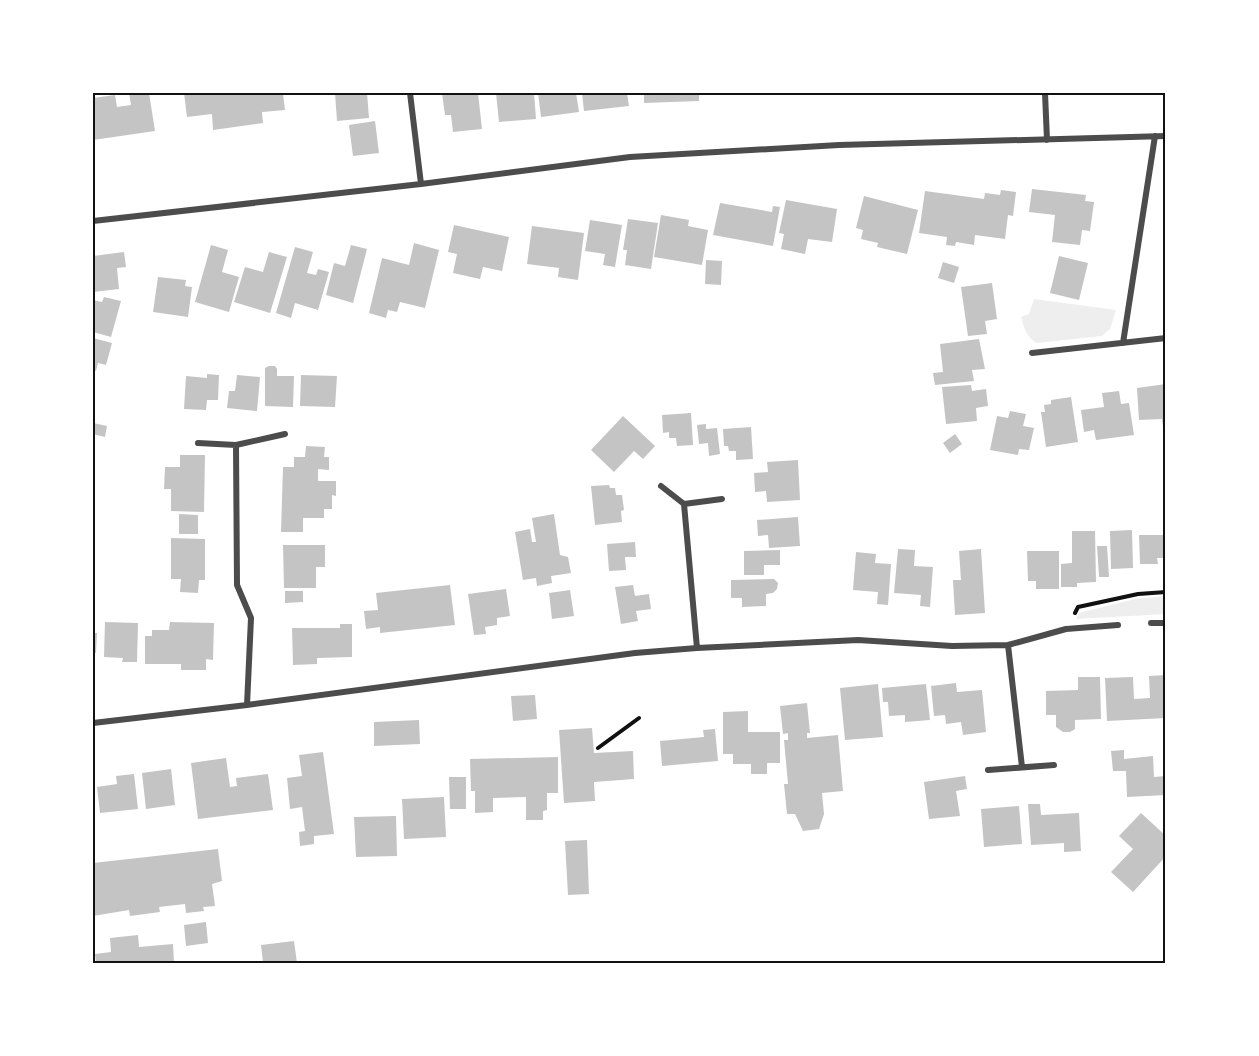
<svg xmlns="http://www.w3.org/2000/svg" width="1259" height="1056" font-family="'Times New Roman',serif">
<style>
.green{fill:#eee}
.building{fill:#c4c4c4}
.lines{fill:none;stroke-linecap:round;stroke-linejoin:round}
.path{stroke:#111;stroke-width:4}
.minor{stroke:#4c4c4c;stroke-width:6}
.neatline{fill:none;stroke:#111;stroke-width:2}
</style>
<rect width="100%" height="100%" fill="#fff"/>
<path class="green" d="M1034,299L1116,310L1110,329L1102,336L1037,343C1027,338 1024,328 1021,317L1029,314Z
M1166,596V614L1076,619L1079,613L1135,599Z"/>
<path class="building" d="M129,93H149L155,131L93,140V98L115,95L117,107L131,105Z
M184,93H283L285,110L262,112L263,123L213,130L212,114L187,117Z
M335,93H367L369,118L337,121Z
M442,93H478L482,129L453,132L451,115H445Z
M496,93H534L536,119L499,122Z
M538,93H576L579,112L541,117Z
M582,93H627L629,106L584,111Z
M644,93H699V101L644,103Z
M375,121L379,153L353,156L349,125Z
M1032,189L1086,195L1085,201L1094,202L1090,231L1082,230L1080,245L1052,242L1055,215L1029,212Z
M1001,190L1016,192L1013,216L1008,215L1005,239L975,235L974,245L956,242L955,246L946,245L947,237L919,233L925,191L984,199L985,193L1000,195Z
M864,196L918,210L907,254L877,247L878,243L861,239L863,230L856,228Z
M786,200L837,209L832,242L808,239L805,254L781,249L784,234L779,233Z
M720,203L772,212L773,206L780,207L773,246L713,235Z
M661,215L689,220L688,226L708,230L702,265L654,257Z
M628,219L658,223L651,269L625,265L627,250H623Z
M590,220L622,225L615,267L603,265L605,254L585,251Z
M454,225L509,237L502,271L483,267L480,279L453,273L457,254L448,252Z
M532,226L584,233L578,280L558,277L559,268L527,264Z
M414,243L439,250L425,308L400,302L397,312L388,310L386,318L369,313L382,258L409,265Z
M211,245L228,250L222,272L239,277L229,312L195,302Z
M351,245L367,249L353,303L326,295L334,263L345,266Z
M295,247L313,252L307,273L316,275L318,269L329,272L318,310L295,303L291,318L276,313Z
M124,252L126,267L117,268L119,289L93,292V256Z
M269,252L287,257L270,313L234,302L245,267L263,272Z
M1059,256L1088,263L1079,300L1050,293Z
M706,260L722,261L721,285L705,284Z
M943,262L959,267L954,283L938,278Z
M158,277L186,280L185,286L192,287L188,317L153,312Z
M992,283L997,319L985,321L987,334L968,336L961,287Z
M104,297L121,301L111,337L93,332V300L102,302Z
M93,338L112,343L106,365L98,363L96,371L93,370Z
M979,339L985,369L972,370L974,381L935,385L933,373L943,372L940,344Z
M269,366H275L277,369V376H294L293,407L265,406V368Z
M207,374L219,375L218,400H207L206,410L184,409L186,376L207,378Z
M237,375L260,377L257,411L227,408L229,391H235Z
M301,375L337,376L335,407L300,406Z
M1166,384V426H1163L1162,419L1139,420L1137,388Z
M971,385L972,391L986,389L988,406L976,408L977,421L946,424L942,387Z
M1119,391L1121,404L1129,403L1134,435L1096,440L1094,430L1084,432L1081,410L1104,407L1102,393Z
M1071,397L1078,442L1046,447L1041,412H1045L1044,405L1051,404V400Z
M1010,411L1026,414L1023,426L1034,428L1029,450L1019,449L1018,455L990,450L997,416L1008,418Z
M691,413L693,445L677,446L676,438H669V432L663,433L662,415Z
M623,416L655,446L643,459L634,451L614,472L591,450Z
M93,423L107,426L105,437L93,434Z
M706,424V429L717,428L720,454L709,456L708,443L699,444L697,425Z
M751,427L753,459L736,460V451H729L728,446H724L723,429Z
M955,434L962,444L950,453L943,443Z
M306,446L325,447L324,457H329V470L318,469V481H336V496L332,495V509H324V518H303V532H281L283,467H294V457H305Z
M180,455H205L204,512L171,511V489H164L165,467H180Z
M798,460L800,500L767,502L766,491L755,492L754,473L768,472L767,462Z
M609,485L610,488H615L616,495H622L624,510L621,511L622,522L595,525L591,486Z
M179,514L198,515V534H179Z
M554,514L560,555L568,557L571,573L551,576L552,583L537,586L536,578L523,580L515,532L530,529L532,542H536L532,518Z
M798,517L800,546L769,548L768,535L758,536L757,520Z
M1132,530L1133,568L1111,569L1110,531Z
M1072,531H1095L1096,582L1077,583V587H1061V564L1072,563Z
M1139,535H1166V558H1157L1158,564H1140Z
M171,538L205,539V580H199L198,593L180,592L181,579H171Z
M635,542L636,557H625L626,570L609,571L607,544Z
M283,545H325V567H316V588H284Z
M1097,546H1107L1109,577H1099Z
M898,549L915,550L914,566L933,567L930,607L920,606L921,595L894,593Z
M981,549L985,613L955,615L953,580H961L959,551Z
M780,550V565H764V575H744V551Z
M1027,551H1059V589H1036V581H1028Z
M856,552L876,554L875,563L891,564L888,605L877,604L878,592L853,590Z
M774,579L778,583L777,589L773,593L766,594V606L742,607V598H731V580Z
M450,585L455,625L380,633V627L366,629L364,611L378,610L376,593Z
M633,585L635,596L649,594L651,609L636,611L638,621L621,624L615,587Z
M506,589L510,616L497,618V625L485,627L486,634L474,635L468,594Z
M570,590L574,616L552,619L549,593Z
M285,591H303V602L285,603Z
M105,622L138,623L137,662H122L123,658L104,657Z
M170,622L214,623L213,660L206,659V670H181V664H145V636H152V630H169Z
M340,624H352V657L317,658V664L293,665L292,628H340Z
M93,633H97L96,653H93Z
M1166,675V718L1107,721L1105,678L1133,677L1134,699L1150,698L1149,676Z
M1078,677H1100L1101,719L1075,720V729L1070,732H1063L1056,727V715H1046V691L1078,690Z
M956,683L957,692L982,690L986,732L963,735L961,722L946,724L945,715L934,716L931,686Z
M878,684L883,737L845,740L840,688Z
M926,684L930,720L905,722V715L889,716L888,702H883L882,688Z
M535,695L537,719L513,721L511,696Z
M807,703L810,733H807V738L838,735L843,791L822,793L824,814L819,829L803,831L795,814H787L784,784H788L784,740H788V733L783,734L780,706Z
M748,711V732H780V763H767V774H751V764H733V754H723V712Z
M419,720L420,744L374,746V722Z
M592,728L594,753L633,751L634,779L594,782L595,801L564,803L559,730Z
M715,729L718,761L662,766L660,741L704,737L703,730Z
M1124,750V759L1153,756L1154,777L1165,776L1166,795L1127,797L1126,771H1113L1111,751Z
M323,752L334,834L314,836V844L300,846L299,832L305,831L302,807L290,809L287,778L302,776L299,755Z
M558,757V793H547V810L543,811V820H526V797L493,798V812L475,813V791H471L470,759Z
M226,758L230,787L237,786L236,778L268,774L273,810L198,819L191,763Z
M171,769L175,805L146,809L142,773Z
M134,774L138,809L100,813L97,787L117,784L116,776Z
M965,776L967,789L956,791L960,816L929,819L924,782Z
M449,777H466V809H450Z
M444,797L446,837L404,839L402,799Z
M1028,804H1040L1041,815L1079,813L1081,851L1064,852V843L1031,845Z
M1019,806L1022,844L984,847L981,809Z
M1141,813L1166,836V856L1133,892L1111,872L1133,849L1119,836Z
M396,816L397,856L356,857L354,817Z
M587,840L589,894L568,895L565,841Z
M218,849L222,881L212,884L215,906L203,907L204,911L186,913L185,904L159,907L160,912L130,916L129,910L93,916V863Z
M206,922L208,943L186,946L184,925Z
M138,935L139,947L173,944L174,963H96L95,954L111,952L110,938Z
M294,941L297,963H263L261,945Z"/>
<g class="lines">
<path class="path" d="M1075,613L1078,607L1138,594L1166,592
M598,748L639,718"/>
<path class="minor" d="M410,93L421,184
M1045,93L1047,140
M93,221L421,184L630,157L839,145L1166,136
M1123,343L1155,136
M1032,353L1166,338
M198,443L236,445L285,434
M236,445L237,585L251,618L247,705
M661,486L684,504L697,648
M684,504L722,499
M1151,623H1166
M1008,645L1022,767
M93,723L247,705L635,653L697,648L858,640L952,646L1008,645L1066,629L1118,625
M988,770L1054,765"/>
</g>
<rect width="1259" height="1056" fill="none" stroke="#ffffff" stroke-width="189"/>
<rect x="94" y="94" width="1070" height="868" class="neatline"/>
</svg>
